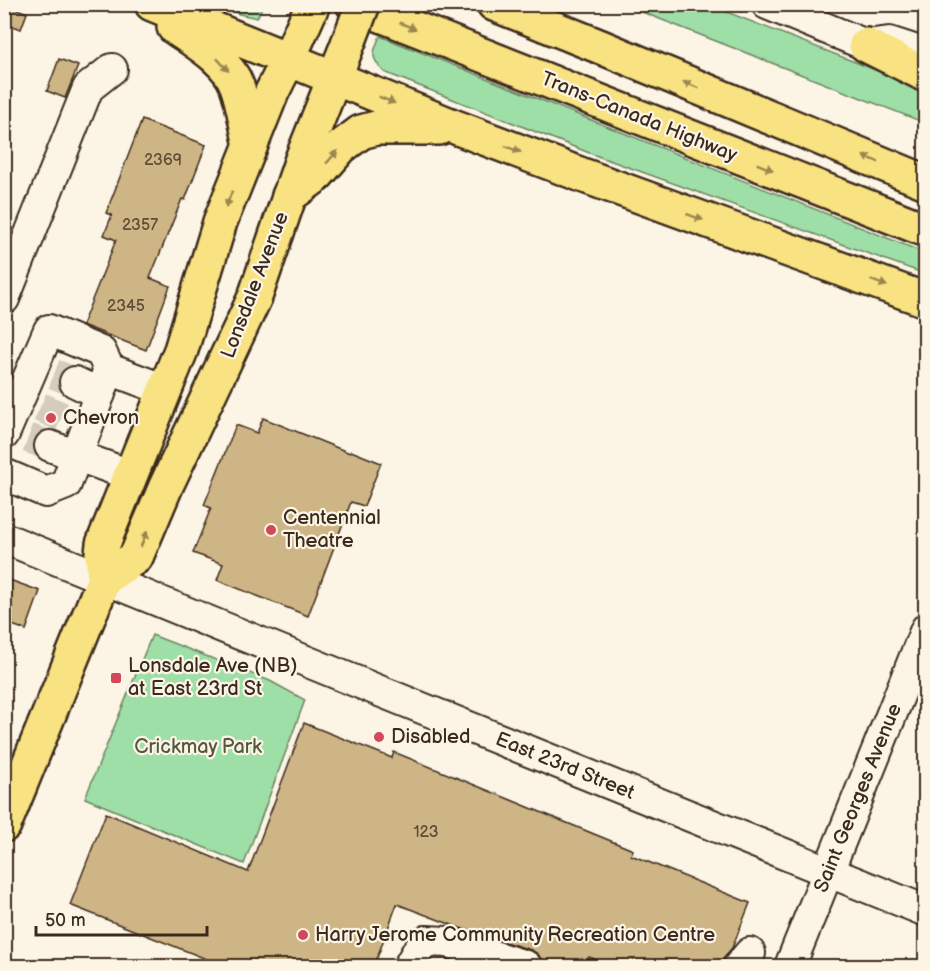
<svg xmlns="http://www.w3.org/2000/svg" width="930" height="971" font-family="'Balsamiq Sans',sans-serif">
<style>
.green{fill:#9edfa8;stroke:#6c8463;stroke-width:1.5}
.building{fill:#ceb585;stroke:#3b2a1e;stroke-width:1.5}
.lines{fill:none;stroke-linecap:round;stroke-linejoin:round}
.minor-tunnel{stroke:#d5ccbd;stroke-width:30;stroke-dasharray:30 15;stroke-linecap:butt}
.minor-casing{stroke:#3b2a1e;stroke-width:34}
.major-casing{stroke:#3b2a1e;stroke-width:38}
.highway-casing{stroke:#3b2a1e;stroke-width:38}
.minor{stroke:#fcf5e5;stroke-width:30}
.major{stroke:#f8e281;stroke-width:33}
.highway{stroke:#f8e281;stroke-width:33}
.major-bridge-casing{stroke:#3b2a1e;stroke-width:38;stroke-linecap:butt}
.major-bridge{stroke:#f8e281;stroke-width:33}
.oneway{fill:#9a8650}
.poi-dot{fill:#d1495b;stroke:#fcf5e5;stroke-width:2}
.labels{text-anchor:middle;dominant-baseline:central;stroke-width:4.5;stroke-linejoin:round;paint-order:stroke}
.number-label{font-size:16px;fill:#604d38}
.street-label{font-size:20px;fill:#3b2a1e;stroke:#fcf5e5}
.poi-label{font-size:20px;fill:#3b2a1e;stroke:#fcf5e5;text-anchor:start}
.park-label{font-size:20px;fill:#545740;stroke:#fcf5e5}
</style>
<rect width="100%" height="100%" fill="#fcf5e5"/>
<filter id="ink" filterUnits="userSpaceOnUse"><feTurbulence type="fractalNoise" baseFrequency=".0167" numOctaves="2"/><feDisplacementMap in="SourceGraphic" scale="12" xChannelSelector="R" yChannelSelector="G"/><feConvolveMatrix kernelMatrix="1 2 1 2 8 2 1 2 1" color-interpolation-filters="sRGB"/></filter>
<g filter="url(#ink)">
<path class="green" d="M216,5H263L257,18L239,14Z
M624,5H709L901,80L925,92V123Z
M380,36L925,253V274L592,154L384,72C370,56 372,55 380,36Z
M152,635L270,681L305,700L244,864L85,798Z"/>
<path class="building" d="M4,4L27,13L21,29L4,23Z
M59,59L78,66L65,98L47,91Z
M142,120L206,145L185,200L182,199L150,278L170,286L146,350L82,325L116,240L104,235L112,215L106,213Z
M263,418L350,453L351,451L381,463L364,506L351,502L308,616L217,580L223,564L193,553L211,508L204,505L236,425L257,433Z
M4,578L40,591L26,630L4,622Z
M304,723L392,758L394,752L633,850L631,855L750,903L732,948L726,955L722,962V966H612L589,957L585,966H562L541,959L538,954L531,950L460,928L397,904L374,966H224L70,905L106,813L248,872Z"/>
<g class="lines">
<path class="minor-tunnel" d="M54,374L75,382
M40,407L62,417
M28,438L50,446"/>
<defs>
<path id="minor" d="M767,4L866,45L889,42L926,54
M4,299L88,88L112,69
M75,382L100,394
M4,434L49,330L101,352L109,369L165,390
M50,446L130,475
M4,474L46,492L66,484L109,369
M4,538L382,692L926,911
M409,966L418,950L426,941L447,942L526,966
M739,966L750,953
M790,966L926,629"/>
<path id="major" d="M104,579L136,557L166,486L255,297L302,159L349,41
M4,825L104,579L102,553L103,544L181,350L220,222L272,92L288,60L313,4"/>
<path id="highway" d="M152,4L458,128L582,175L926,300
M353,4L926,230
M494,4L601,47L926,182
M174,27C195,42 228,60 237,86C244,105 246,126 251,145
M866,45L926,75
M289,196L316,176L341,147L361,132L376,128H439"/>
</defs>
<use href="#minor" class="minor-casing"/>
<use href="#major" class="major-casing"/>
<use href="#highway" class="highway-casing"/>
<use href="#minor" class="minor"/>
<use href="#major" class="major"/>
<use href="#highway" class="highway"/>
<defs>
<path id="major-bridge" d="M349,41L363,4"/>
</defs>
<use href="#major-bridge" class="major-bridge-casing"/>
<use href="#major-bridge" class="major-bridge"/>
</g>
<defs><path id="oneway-solid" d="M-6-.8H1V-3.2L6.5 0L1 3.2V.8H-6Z" transform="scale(1.5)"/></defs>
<g class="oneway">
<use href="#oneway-solid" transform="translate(408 26) rotate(22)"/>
<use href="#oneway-solid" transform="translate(223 65) rotate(48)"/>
<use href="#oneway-solid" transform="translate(691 85) rotate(-157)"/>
<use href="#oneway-solid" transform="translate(387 100) rotate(22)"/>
<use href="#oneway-solid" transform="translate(513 149) rotate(21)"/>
<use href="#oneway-solid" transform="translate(332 157) rotate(-49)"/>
<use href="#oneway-solid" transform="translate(871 159) rotate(-157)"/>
<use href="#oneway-solid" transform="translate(765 167) rotate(22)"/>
<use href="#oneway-solid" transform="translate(229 199) rotate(112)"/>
<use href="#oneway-solid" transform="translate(695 217) rotate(20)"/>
<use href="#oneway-solid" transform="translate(879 283) rotate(20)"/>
<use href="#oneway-solid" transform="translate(144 539) rotate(-67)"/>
</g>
</g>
<g class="poi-dot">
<circle cx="51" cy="418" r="6"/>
<circle cx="271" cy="530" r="6"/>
<rect x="110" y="672" width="12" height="12" rx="3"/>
<circle cx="379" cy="737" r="6"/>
<circle cx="303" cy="935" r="6"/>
</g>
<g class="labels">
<g class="number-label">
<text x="163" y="160">2369</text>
<text x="140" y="225">2357</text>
<text x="126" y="306">2345</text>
<text x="426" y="832">123</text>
</g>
<g class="street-label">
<text transform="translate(639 117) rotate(22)">Trans-Canada Highway</text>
<text transform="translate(255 285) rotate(-69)">Lonsdale Avenue</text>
<text transform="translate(565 766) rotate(22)">East 23rd Street</text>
<text transform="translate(858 798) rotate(-68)">Saint Georges Avenue</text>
</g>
<g class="poi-label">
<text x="63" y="418">Chevron</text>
<text x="283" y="518">Centennial<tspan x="283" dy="23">Theatre</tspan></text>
<text x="128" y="666">Lonsdale Ave (NB)<tspan x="128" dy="23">at East 23rd St</tspan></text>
<text x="391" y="737">Disabled</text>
<text x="315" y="935">Harry Jerome Community Recreation Centre</text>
</g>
<g class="park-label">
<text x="198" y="747">Crickmay Park</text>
</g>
</g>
<rect width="930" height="971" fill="none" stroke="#fcf5e5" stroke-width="24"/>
<rect x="12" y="12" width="906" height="947" fill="none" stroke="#3b2a1e" stroke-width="2" filter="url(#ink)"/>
<path d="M36 926v9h171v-9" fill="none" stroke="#3b2a1e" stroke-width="3"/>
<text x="45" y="926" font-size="18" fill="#3b2a1e" stroke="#fcf5e5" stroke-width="4.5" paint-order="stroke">50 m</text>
</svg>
